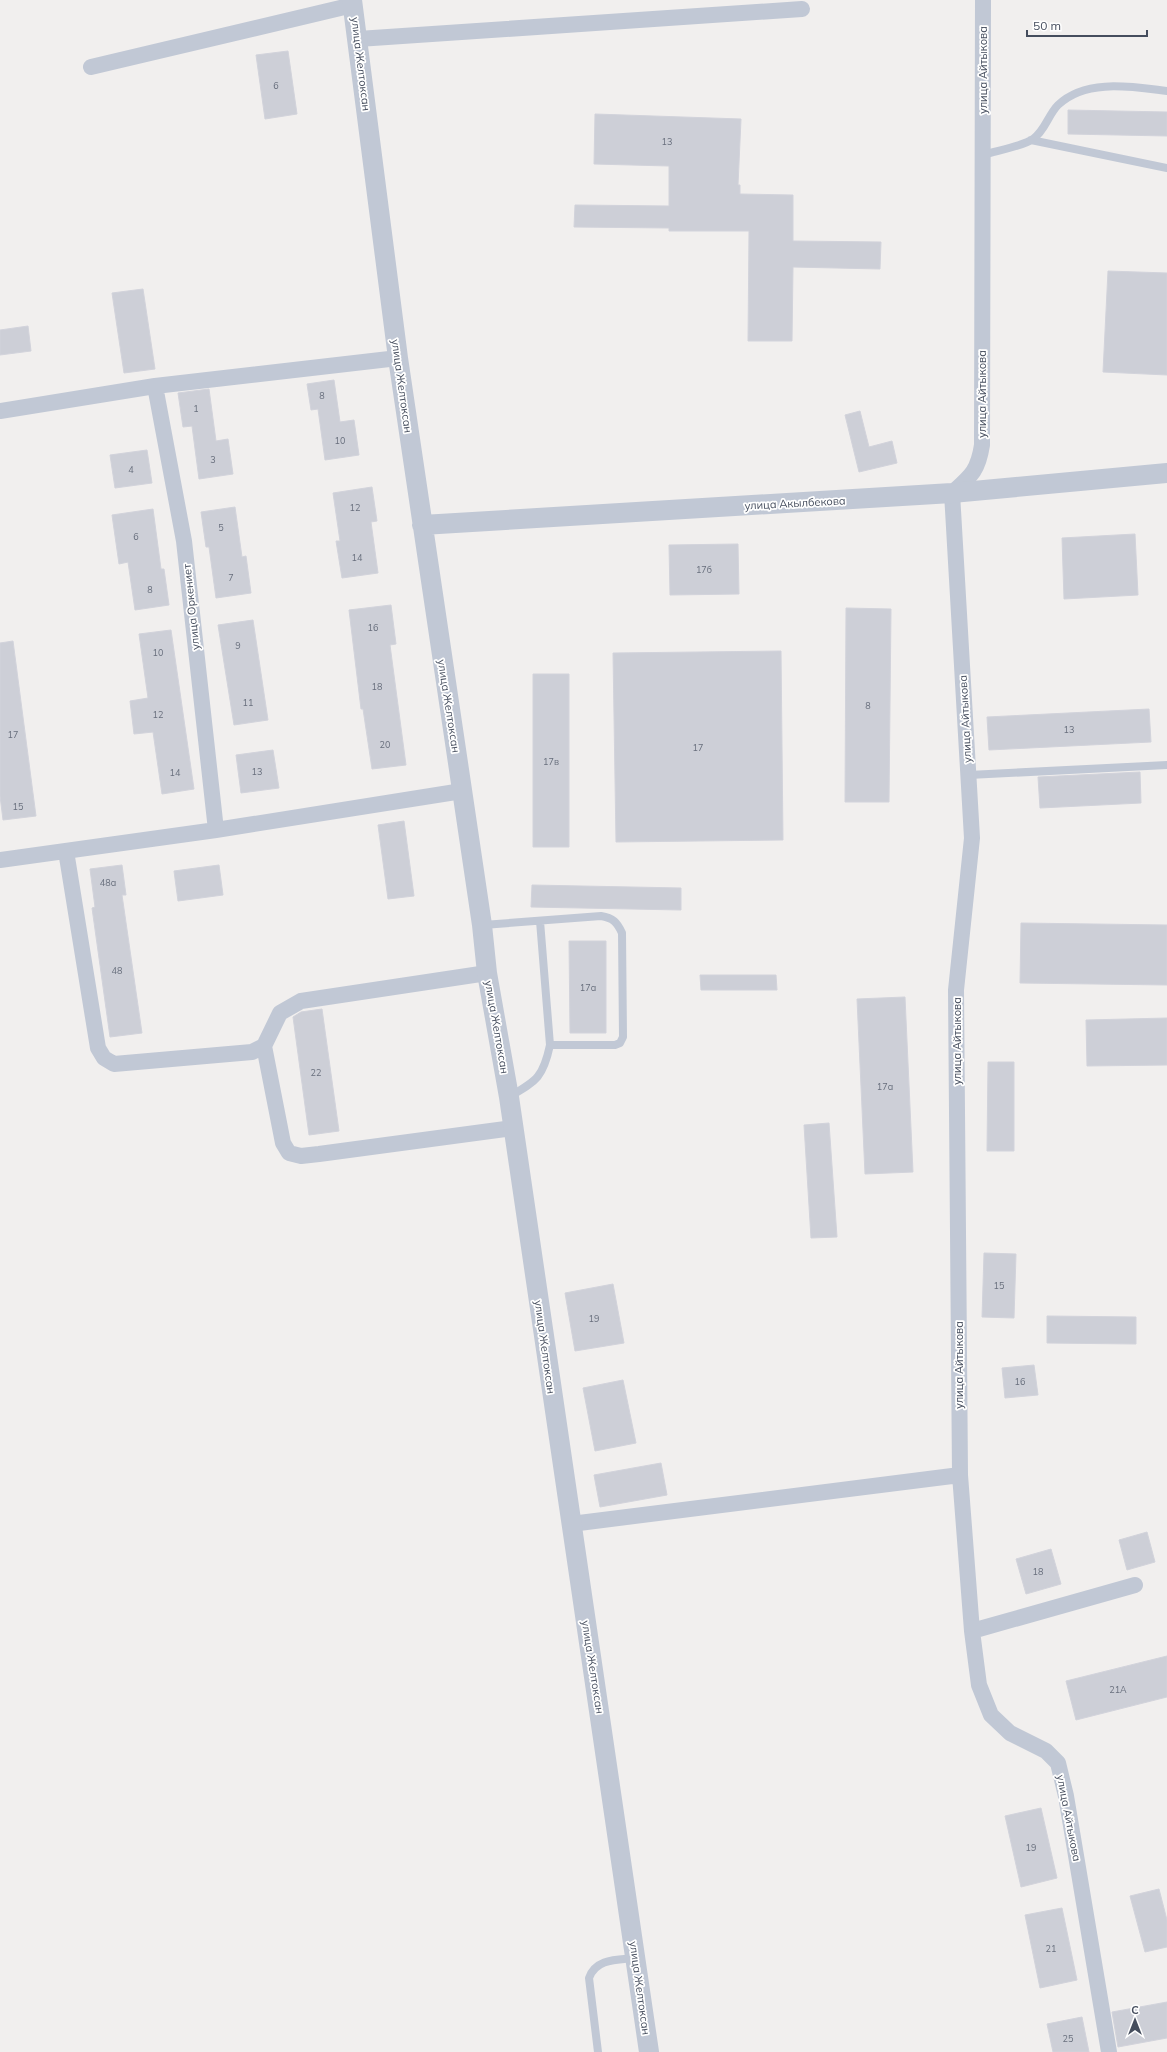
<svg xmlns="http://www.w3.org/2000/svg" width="1167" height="2052" font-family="Mulish,sans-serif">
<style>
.building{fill:#cdcfd7;stroke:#d2d3db}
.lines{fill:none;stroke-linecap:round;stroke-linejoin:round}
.service{stroke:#c1c8d5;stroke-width:8}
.minor{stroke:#c1c8d5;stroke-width:16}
.tertiary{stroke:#c1c8d5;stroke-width:20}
.labels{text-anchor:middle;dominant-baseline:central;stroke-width:3.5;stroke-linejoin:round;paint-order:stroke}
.number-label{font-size:9px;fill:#676e7c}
.street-label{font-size:11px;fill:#454d5d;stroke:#fff}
</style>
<rect width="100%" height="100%" fill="#f1efee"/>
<path class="building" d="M288,51L297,114L265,119L256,55Z
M1068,110L1167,112V136L1068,134Z
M595,114L741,119L738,185H740V194L793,195V241L881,242L880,269L793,267L792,341H748L749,231H669V228L574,227L575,205L669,206V166L594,164Z
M1108,271L1167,273V375L1103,372Z
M143,289L155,369L124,373L112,293Z
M28,326L31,351L0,355V330Z
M334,380L340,422L354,420L359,455L325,460L318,409L311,410L307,384Z
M209,389L216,441L228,439L233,474L199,479L192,426L183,427L178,393Z
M860,411L869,447L892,441L897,463L859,472L845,415Z
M147,450L152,483L115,488L110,455Z
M372,487L377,521L371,522L378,573L342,578L336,541H340L333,493Z
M235,507L242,557L246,556L251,593L216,598L209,547H206L201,512Z
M153,509L161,569H164L169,605L135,610L128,562L119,564L112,515Z
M1135,534L1138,595L1064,599L1062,538Z
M738,544L739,594L670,595L669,545Z
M391,605L396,644L390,645L406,765L372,769L363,709H361L349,610Z
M846,608L891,609L889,802H845Z
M253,620L268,720L234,725L218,625Z
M171,630L194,789L162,794L153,732L134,734L130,701L148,698L139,634Z
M13,641L36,816L3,820L0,796V643Z
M781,651L783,840L616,842L613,653Z
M533,674H569V847H533Z
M1149,709L1151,742L989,750L987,717Z
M273,750L279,788L241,793L236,755Z
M1140,772L1141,803L1040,808L1038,777Z
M404,821L414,896L388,899L378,825Z
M122,865L126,895H122L142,1033L110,1037L92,908L95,907L90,869Z
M219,865L223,895L178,901L174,871Z
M532,885L681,888V910L531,907Z
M1021,923L1167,925V985L1020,983Z
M569,941H606V1033H570Z
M700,975H776L777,990H701Z
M905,997L913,1172L865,1174L857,999Z
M322,1009L339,1131L309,1135L293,1017L301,1012Z
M1167,1018V1065L1087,1066L1086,1020Z
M988,1062H1014V1151H987Z
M829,1123L837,1237L811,1238L804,1125Z
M984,1253L1016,1254L1014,1318L982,1317Z
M613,1284L624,1343L575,1351L565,1293Z
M1047,1316L1136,1317V1344L1047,1343Z
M1034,1365L1038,1395L1005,1398L1002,1368Z
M623,1380L636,1443L595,1451L583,1388Z
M661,1463L667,1495L600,1507L594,1475Z
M1147,1532L1155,1562L1127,1570L1119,1540Z
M1051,1549L1061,1584L1026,1594L1016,1559Z
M1167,1656V1697L1076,1720L1066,1681Z
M1041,1808L1057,1878L1021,1887L1005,1816Z
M1159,1889L1167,1920V1947L1145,1952L1130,1896Z
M1062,1908L1077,1980L1040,1988L1025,1915Z
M1167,2002V2038L1118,2047L1112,2012Z
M1082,2017L1089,2052H1053L1047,2024Z"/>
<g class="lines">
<path class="service" d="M1031,140L1167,168
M983,155C995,151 1024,146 1033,139C1045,131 1048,115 1058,105C1086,78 1133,87 1167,91
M969,775L1167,765
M540,921L550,1045
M483,925L601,916C613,918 617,922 622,933L623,1037L620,1043L615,1045H550C543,1078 536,1081 509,1097
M598,2052L589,1978C596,1958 618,1960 635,1958"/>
<path class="minor" d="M983,0L982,445C978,471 971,476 952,493L972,838L956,990L960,1475L972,1631L979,1685L991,1715L1010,1733L1046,1751L1058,1763L1066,1796L1109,2052
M358,39L802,9
M91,67L353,5
M155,386L184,541L216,830
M0,411L155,386L398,358
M66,851L98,1048L104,1058L114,1064L252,1052L264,1046L280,1013L301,1001L487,973
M0,860L216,830L462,791
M264,1046L283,1143L289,1153L301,1156L319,1154L513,1128
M571,1524L960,1475
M972,1631L1135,1585"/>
<path class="tertiary" d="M352,0L398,358L482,925L487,973L509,1097L649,2052
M422,525L952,493L1167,473"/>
</g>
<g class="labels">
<g class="number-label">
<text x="276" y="85">6</text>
<text x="667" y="141">13</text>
<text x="322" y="395">8</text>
<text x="196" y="408">1</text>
<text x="340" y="440">10</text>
<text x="213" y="459">3</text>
<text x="131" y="469">4</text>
<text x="355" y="507">12</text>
<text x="221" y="527">5</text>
<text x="136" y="536">6</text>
<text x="357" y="557">14</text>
<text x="704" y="569">17б</text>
<text x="231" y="577">7</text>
<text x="150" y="589">8</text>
<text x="373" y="627">16</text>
<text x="238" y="645">9</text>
<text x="158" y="652">10</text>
<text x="377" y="686">18</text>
<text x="248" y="702">11</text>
<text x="868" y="705">8</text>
<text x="158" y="714">12</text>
<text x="1069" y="729">13</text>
<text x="13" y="734">17</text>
<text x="385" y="744">20</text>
<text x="698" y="747">17</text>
<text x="551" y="761">17в</text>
<text x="257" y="771">13</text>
<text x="175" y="772">14</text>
<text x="18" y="806">15</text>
<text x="108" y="882">48а</text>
<text x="117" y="970">48</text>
<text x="588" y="987">17а</text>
<text x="316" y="1072">22</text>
<text x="885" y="1086">17а</text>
<text x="999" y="1285">15</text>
<text x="594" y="1318">19</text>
<text x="1020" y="1381">16</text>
<text x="1038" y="1571">18</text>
<text x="1118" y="1689">21А</text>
<text x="1031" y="1847">19</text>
<text x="1051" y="1948">21</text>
<text x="1068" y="2038">25</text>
</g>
<g class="street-label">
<text transform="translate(361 64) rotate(83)">улица Желтоксан</text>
<text transform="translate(983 70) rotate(-90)">улица Айтыкова</text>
<text transform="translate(402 386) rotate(82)">улица Желтоксан</text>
<text transform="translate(982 394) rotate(-90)">улица Айтыкова</text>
<text transform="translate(795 503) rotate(-3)">улица Акылбекова</text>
<text transform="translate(191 607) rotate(-96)">улица Оркениет</text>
<text transform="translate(449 706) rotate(81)">улица Желтоксан</text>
<text transform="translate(965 719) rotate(-93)">улица Айтыкова</text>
<text transform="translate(497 1027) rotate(80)">улица Желтоксан</text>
<text transform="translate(957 1041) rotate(-90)">улица Айтыкова</text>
<text transform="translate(545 1347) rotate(82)">улица Желтоксан</text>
<text transform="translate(959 1365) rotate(-90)">улица Айтыкова</text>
<text transform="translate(593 1667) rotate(81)">улица Желтоксан</text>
<text transform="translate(1069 1818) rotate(79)">улица Айтыкова</text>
<text transform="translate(640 1988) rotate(82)">улица Желтоксан</text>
</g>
</g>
<g transform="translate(1135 2020)" stroke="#ffffff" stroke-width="3" paint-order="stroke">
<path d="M0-3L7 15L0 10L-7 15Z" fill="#454d5d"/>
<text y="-6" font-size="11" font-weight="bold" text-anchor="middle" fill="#454d5d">С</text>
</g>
<path d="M1027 30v6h120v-6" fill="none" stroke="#454d5d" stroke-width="2"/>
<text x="1033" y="30" font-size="12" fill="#454d5d" stroke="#ffffff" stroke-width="3" paint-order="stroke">50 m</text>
</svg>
